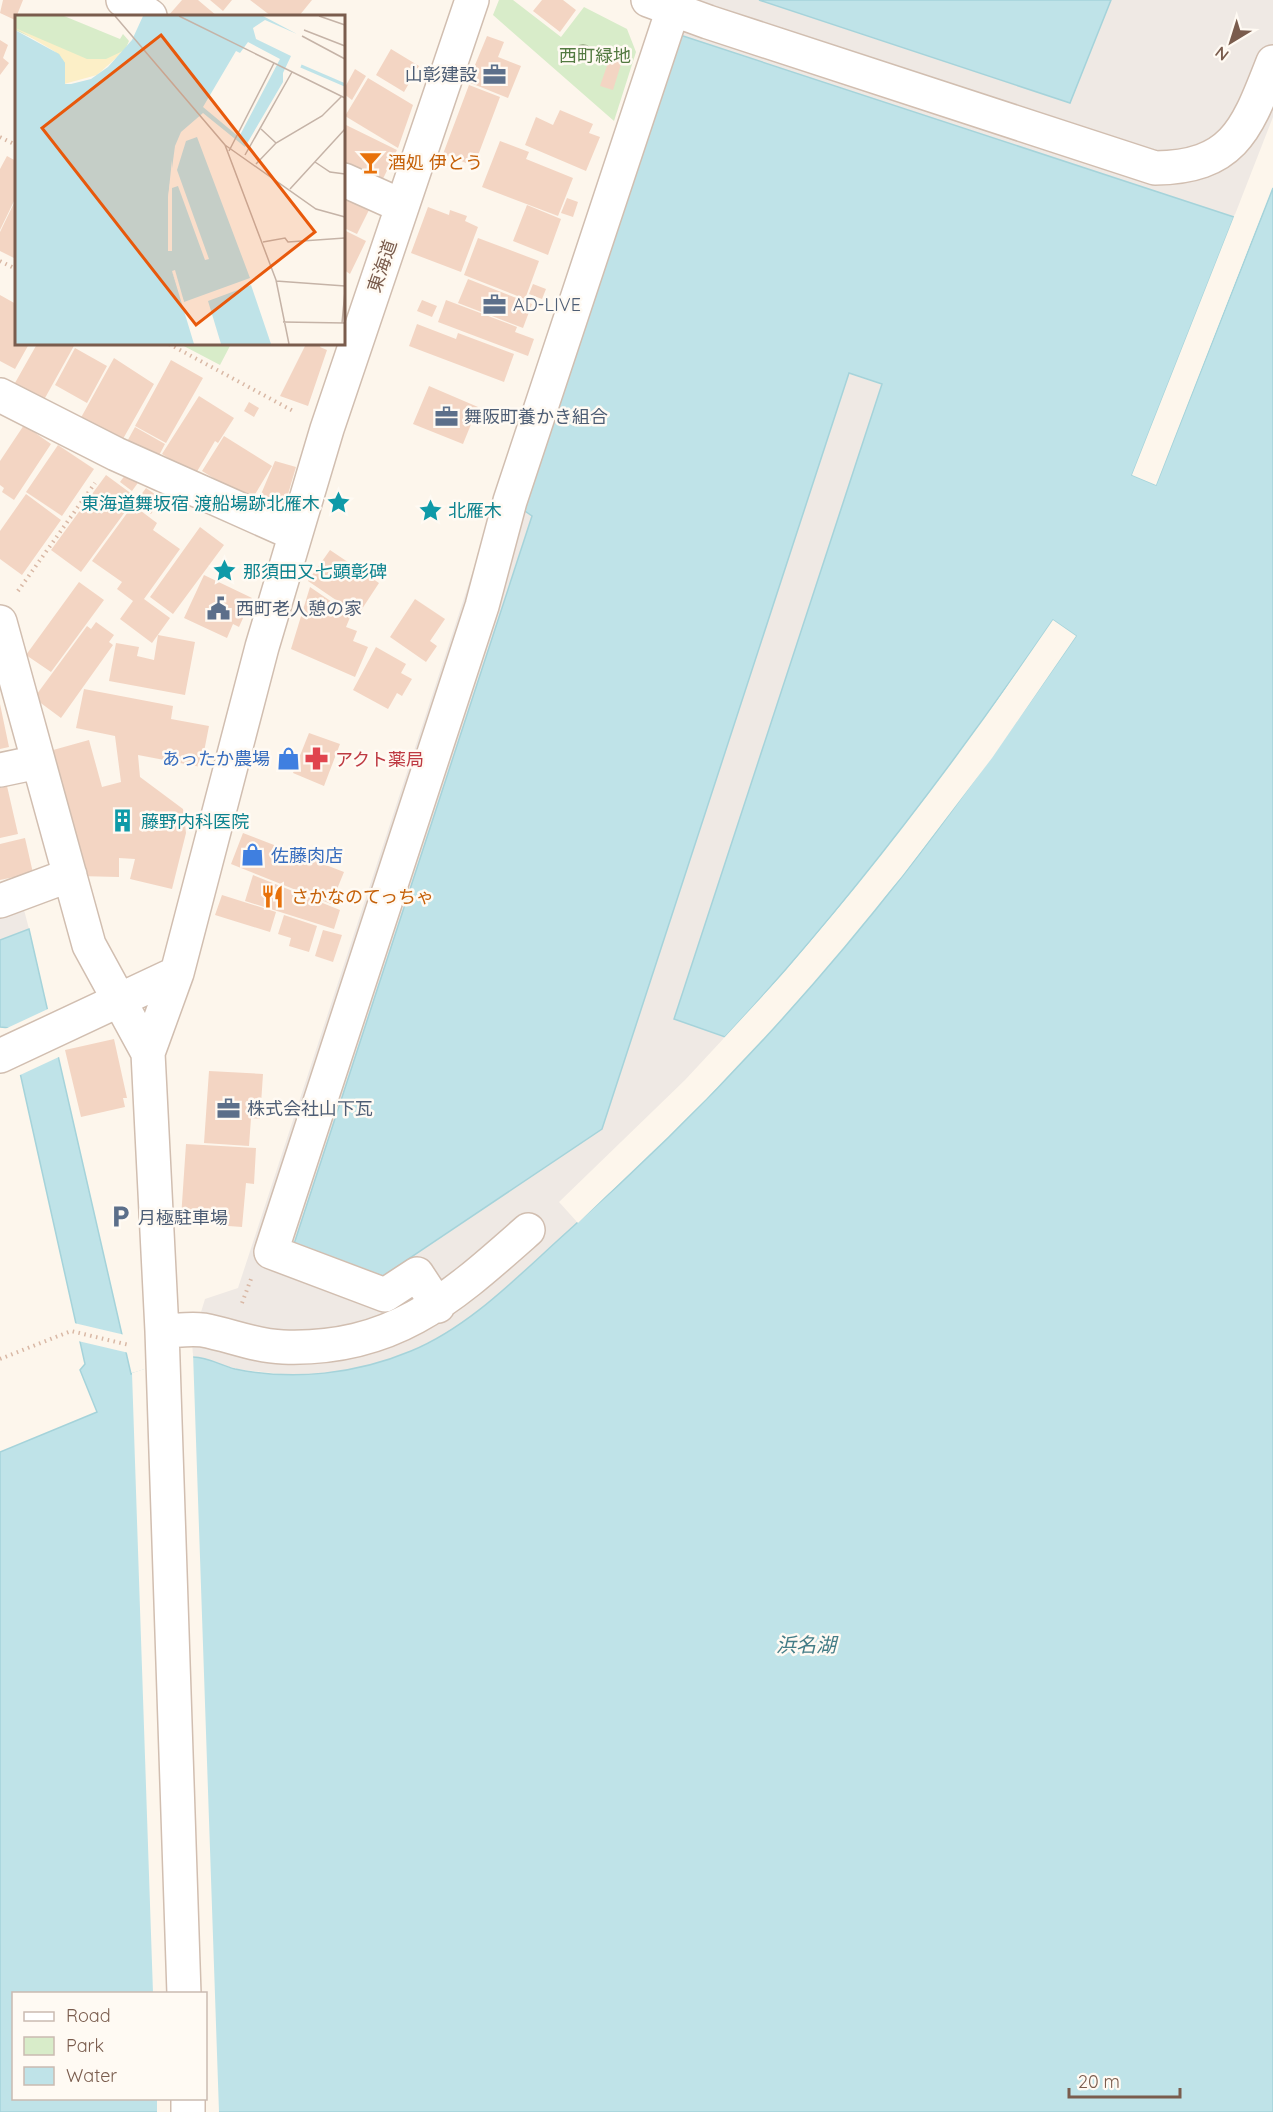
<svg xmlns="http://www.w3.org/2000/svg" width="1273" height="2112" font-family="Quicksand,'Noto Sans JP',sans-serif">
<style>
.industrial{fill:#efe9e4}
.green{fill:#d8ecc9}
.water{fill:#bfe3e8;stroke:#a5d3da;stroke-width:1.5;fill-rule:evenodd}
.pier{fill:#fdf6ec}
.building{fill:#f3d5c3}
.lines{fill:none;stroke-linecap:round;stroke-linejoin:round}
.minor-casing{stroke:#d1beb0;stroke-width:36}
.path{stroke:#d9b8a5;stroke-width:4;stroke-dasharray:1.5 4.5;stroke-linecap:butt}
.minor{stroke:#fff;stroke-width:33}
.tree{fill:#a0b28e}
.labels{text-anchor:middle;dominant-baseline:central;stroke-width:5;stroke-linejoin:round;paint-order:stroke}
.park-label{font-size:18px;fill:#537a41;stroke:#fffaf3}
.service-label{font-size:18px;fill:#4e5e75;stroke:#fffaf3;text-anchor:start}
.food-label{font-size:18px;fill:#c56008;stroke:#fffaf3;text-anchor:start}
.street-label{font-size:18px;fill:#7a5c4d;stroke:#fffaf3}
.culture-label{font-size:18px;fill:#0d838f;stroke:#fffaf3;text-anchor:start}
.shop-label{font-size:18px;fill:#366cbe;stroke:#fffaf3;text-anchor:end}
.health-label{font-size:18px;fill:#be3a42;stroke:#fffaf3;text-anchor:start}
.water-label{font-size:20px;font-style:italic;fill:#437c86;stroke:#fffaf3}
.inset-river{fill:none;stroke:#bfe3e8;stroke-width:3}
.inset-road{fill:none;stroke:#c5b3a7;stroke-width:1.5}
.view{fill:#e8590c;fill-opacity:0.15;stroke:#e8590c;stroke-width:3}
.inset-edge{fill:none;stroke:#7a5c4d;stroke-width:3}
</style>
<rect width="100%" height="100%" fill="#fdf6ec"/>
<path class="industrial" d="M660,0H759L1070,103L1111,0H1273V117L1234,217L677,34L522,510L532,516L293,1247L602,1129L849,373L882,384L674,1019L725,1037L685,1080L559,1202L578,1223L488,1303L453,1329L413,1351L371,1366L326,1374H281L236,1369L193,1356L192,1342L205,1299L238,1288Z
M23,906L29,929L0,940V916Z"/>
<path class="green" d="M499,0H513L561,37L584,7L627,29L636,52L614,121L493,15Z
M180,344H231L220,365Z"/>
<path class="water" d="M759,0H1111L1070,103Z
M677,34L1234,217L1132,475L1156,485L1273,188V2112H0V1452L97,1412L80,1370L85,1364L10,1028L0,1027V940L29,929L131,1374C148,1370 176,1357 192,1357C206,1356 222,1366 235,1369C294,1381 356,1374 411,1351C471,1326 519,1275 567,1232C689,1124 804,1002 904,874C964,797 1020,717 1076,636L1053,620C952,767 846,907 725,1037L674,1019L882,384L849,373L602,1129L383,1276L293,1247L532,516L522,509ZM14,1994H206V2098H14Z"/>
<path class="pier" d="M1273,185L1156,485L1132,475L1235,214L1236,218L1136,474L1155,481Z
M1053,620L1076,636L992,758L902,876L806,990L706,1099L578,1223L576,1221L703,1097L804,988L900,874L990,756L1072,636L1054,624L972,743L883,861L788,974L727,1039H723L785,972L880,859L969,742Z
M50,1008L61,1056L18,1076L8,1030L5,1029Z
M74,1323L125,1335L129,1353L78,1341Z
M193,1353L219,2112H157V2099L206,2098V1994L153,1993L132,1373Z"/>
<path class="building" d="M3,0H23L15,20L0,13Z
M182,0H198L217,16H168Z
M210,0H232L223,11Z
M250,0H312L299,16H271Z
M542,0H563L576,10L560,32L533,11Z
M487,36L504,42L498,57L521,66L508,98L468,82Z
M0,40L8,45L3,58L9,63L0,75Z
M391,49L419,66L404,92L376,75Z
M610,57L622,61L613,90L600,86Z
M355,69L366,76L352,100L344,94V89Z
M368,78L413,105L398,148L345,116Z
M469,85L500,97L474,166L443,154Z
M560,110L593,124L589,133L600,137L586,171L525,145L536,117L553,125Z
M344,124L397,150L377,191L344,166Z
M500,141L529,152L526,159L573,178L558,216L482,187Z
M7,156L16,161V197L0,230V169Z
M344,187L373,202L357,234L344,228Z
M567,198L578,202L573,217L561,213Z
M16,199V259L0,251V232Z
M527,205L561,219L548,255L513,241Z
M428,207L449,215L450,210L467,216L465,221L478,227L461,272L411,253Z
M344,230L366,241L350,274L344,270Z
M478,238L539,261L525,299L464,275Z
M468,279L532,304L523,328L458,303Z
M533,284L546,289L542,299L529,294Z
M0,295L16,304V344H29L15,369L0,361Z
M422,300L437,306L432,317L417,311Z
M446,300L517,327L515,332L534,339L528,356L438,322Z
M417,324L456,339L458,333L514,354L504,382L409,346Z
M37,344H75L40,407L11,390Z
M306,344H321L320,347L327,350L308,406L280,396Z
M75,348L107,366L87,403L55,385Z
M114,358L154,384L119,446L78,423Z
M171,360L203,378L166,443L135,426Z
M429,386L478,407L463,444L413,424Z
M199,396L234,418L218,443L215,441L195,475L162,454Z
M249,402L259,408L254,417L244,411Z
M24,425L51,444L14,500L2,492L4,488L0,485V461Z
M135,427L165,444L154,465L124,447Z
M224,436L272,466L251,501L202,471Z
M58,445L94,469L62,516L26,492Z
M275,461L296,467L281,518L256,506Z
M128,471L140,480L132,491L120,482Z
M106,475L136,497L81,572L51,550Z
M146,488L162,499L151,514L135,503Z
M26,494L61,520L22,575L0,559V531Z
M133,505L157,523L153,530L180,549L144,599L170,618L152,643L120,619L133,601L117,589L122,582L92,561Z
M200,527L224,545L173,614L150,597Z
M330,550L379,583L358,615L308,581Z
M204,575L252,598L239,627L233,624L227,638L184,618Z
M79,582L104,600L51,672L26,655Z
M310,587L351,615L346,627L357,631L353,641L368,647L355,677L291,649Z
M415,599L445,619L430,641L437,646L426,662L390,637Z
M96,622L114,635L109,642L113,645L61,718L34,698L87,626L91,629Z
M158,635L195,642L185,695L109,681L116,643L139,647L137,656L154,660Z
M376,647L406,664L401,673L412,679L402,696L397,693L388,709L353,690Z
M84,689L173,706L171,719L209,726L201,767L138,755L140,777L183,809L186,833L172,889L130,879L135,859L119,858V877L78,876L46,752L89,740L102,787L121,782L115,736L76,728Z
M0,704L9,747L0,749Z
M309,733L340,744L324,786L293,773Z
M7,786L18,834L0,838V788Z
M243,833L344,872L331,904L231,864Z
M25,838L33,873L0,880V844Z
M253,875L340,910L334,929L245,901Z
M222,895L276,912L270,932L215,915Z
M284,915L317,926L309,952L289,946L291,938L278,934Z
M323,930L342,935L333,962L315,956Z
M114,1039L127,1098H123L125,1107L81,1117L65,1050Z
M209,1071L263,1074L260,1119L251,1118L249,1146L204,1143Z
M186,1144L256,1148L254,1184L246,1183L242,1227L215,1225V1220L181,1218Z"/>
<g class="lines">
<defs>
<path id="minor" d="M123,0L132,3L150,16
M648,0L708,22L1155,168C1235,167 1247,128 1273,62
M344,180L402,206
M0,395L116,454L295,534
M0,622L89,945L148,1053
M0,770L38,762
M0,901L70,875
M0,1056L177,973
M438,1306L417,1274L385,1295L271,1252L482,606L510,501L676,0
M162,1331C174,1331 190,1328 203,1330C230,1335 255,1346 283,1347C394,1351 451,1298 528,1230
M184,1994L162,1331L148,1053L177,973L262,647L327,429L472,0
M188,2098V2112"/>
</defs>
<use href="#minor" class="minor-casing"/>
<path class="path" d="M0,137L16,145
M0,261L16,269
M169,344L295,412
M18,591L95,483
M242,1303L251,1279
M0,1359L71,1331L129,1345"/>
<use href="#minor" class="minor"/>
</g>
<circle class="tree" cx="583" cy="53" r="9"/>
<defs>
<symbol id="office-bare" viewBox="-9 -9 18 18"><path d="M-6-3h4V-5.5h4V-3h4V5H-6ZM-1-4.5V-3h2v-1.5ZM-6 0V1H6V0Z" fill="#5c6f8a" stroke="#fffaf3" stroke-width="2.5" paint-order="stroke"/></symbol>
<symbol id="bar-bare" viewBox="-9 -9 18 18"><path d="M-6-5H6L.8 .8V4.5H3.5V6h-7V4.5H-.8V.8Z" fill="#e8710a" stroke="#fffaf3" stroke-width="2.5" paint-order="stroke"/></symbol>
<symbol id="sight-bare" viewBox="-9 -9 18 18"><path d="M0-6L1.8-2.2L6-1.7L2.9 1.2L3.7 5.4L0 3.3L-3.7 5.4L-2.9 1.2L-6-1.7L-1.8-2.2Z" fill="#0f9aa8" stroke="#fffaf3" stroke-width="2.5" paint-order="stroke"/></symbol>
<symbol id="civic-bare" viewBox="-9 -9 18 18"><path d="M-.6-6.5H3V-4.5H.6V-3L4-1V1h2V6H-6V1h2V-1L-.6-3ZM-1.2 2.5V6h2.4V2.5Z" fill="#5c6f8a" stroke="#fffaf3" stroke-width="2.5" paint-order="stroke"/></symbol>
<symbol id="shop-bare" viewBox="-9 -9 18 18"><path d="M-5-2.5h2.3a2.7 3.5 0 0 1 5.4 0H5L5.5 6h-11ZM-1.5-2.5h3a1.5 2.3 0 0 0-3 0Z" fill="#3f7fe0" stroke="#fffaf3" stroke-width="2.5" paint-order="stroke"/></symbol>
<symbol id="pharmacy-bare" viewBox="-9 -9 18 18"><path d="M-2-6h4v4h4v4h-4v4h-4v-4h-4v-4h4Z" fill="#e0444e" stroke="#fffaf3" stroke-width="2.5" paint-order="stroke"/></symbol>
<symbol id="building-bare" viewBox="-9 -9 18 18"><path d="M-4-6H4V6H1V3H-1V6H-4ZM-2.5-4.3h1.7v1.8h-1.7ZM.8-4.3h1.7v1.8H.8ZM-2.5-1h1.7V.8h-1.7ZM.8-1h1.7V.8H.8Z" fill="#0f9aa8" stroke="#fffaf3" stroke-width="2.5" paint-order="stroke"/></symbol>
<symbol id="restaurant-bare" viewBox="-9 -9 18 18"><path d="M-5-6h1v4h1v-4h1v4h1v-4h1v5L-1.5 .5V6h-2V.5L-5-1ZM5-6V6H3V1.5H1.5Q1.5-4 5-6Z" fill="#e8710a" stroke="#fffaf3" stroke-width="2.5" paint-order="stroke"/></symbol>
<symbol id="parking-bare" viewBox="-9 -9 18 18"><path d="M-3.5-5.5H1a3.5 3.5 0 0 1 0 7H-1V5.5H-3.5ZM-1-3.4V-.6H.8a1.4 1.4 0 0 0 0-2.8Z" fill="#5c6f8a" stroke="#fffaf3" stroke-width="2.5" paint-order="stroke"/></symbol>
</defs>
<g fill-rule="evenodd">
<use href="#office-bare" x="478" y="58" width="33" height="33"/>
<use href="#bar-bare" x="354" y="146" width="33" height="33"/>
<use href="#office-bare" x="478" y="288" width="33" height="33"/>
<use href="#office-bare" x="430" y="400" width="33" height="33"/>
<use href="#sight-bare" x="322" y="486" width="33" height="33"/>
<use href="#sight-bare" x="414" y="494" width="33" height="33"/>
<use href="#sight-bare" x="208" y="554" width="33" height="33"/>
<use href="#civic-bare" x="202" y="592" width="33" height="33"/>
<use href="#shop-bare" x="272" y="742" width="33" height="33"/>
<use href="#pharmacy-bare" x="300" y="742" width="33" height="33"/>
<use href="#building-bare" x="106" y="804" width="33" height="33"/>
<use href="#shop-bare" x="236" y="838" width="33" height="33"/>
<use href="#restaurant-bare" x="256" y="880" width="33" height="33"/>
<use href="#office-bare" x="212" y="1092" width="33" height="33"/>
<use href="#parking-bare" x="104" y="1200" width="33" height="33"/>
</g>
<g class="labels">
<g class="park-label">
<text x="595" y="55">西町緑地</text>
</g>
<g class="service-label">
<text x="477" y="74" text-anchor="end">山彰建設</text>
<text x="513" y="304">AD-LIVE</text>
<text x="464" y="416">舞阪町養かき組合</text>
<text x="236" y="608">西町老人憩の家</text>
<text x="247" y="1108">株式会社山下瓦</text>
<text x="138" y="1217">月極駐車場</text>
</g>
<g class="food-label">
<text x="388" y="162">酒処 伊とう</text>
<text x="291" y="896">さかなのてっちゃ</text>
</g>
<g class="street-label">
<text transform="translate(382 266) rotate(-71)">東海道</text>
</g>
<g class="culture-label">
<text x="320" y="503" text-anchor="end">東海道舞坂宿 渡船場跡北雁木</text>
<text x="448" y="510">北雁木</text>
<text x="243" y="571">那須田又七顕彰碑</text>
<text x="141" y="821">藤野内科医院</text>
</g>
<g class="shop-label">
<text x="270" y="758">あったか農場</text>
<text x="271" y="855" text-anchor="start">佐藤肉店</text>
</g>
<g class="health-label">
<text x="335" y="759">アクト薬局</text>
</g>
<g class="water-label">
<text x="806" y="1644">浜名湖</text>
</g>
</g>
<g transform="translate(15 15)">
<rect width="330" height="330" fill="#fdf6ec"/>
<path d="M0,1H49L105,24L108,19L114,26L110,35L49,69L47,43L33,30L0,15Z" fill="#d8ecc9"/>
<path d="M0,13L72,44H91L110,35L82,60L49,69L50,48L44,39Z" fill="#fcefc7"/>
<path d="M128,1H248L282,19L250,5L238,13L241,24L276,41L268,58V67L230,132L188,98L166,117L160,131L153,183V236H157V173L163,171L190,245L194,244L162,155L171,126L182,122L235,263L169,287L157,256L179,329H0V15L44,39L50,48V69H56L76,64L93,52L117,25ZM233,27L265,44L224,122L188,92L221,36L225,38ZM236,270L256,329H206L193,286Z" fill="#bfe3e8" fill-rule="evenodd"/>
<path d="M157,145V236H153V183ZM160,255L181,329H182L157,256Z" fill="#fdf6ec"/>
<path class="inset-river" d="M286,51L330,70"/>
<path class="inset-road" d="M100,1L210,130L261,265L274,329M164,1L330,83M304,1L330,10M289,15L330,31M287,21L330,44M246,114L261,128M210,130L301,194L330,202M214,136L259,48M230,140L277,57M300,147L315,157L330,159M241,149L261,128L307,101L327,81M275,174L330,114M248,227L270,223L273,227L330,223M261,266L330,271M268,307L330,308M327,308L330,276"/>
<path class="view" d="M146,20L300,217L181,310L27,113Z"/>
<rect width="330" height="330" class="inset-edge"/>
</g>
<rect x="12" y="1992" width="195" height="108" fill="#fffaf3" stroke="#cabbb1" stroke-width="1.5"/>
<rect x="24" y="2012" width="30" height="9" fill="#ffffff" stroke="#cabbb1" stroke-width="1.5"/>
<text x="66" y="2022" font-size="18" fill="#7a5c4d">Road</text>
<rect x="24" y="2037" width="30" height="18" fill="#d8ecc9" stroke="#cabbb1" stroke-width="1.5"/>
<text x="66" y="2052" font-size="18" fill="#7a5c4d">Park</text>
<rect x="24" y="2067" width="30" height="18" fill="#bfe3e8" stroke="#cabbb1" stroke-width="1.5"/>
<text x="66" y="2082" font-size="18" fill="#7a5c4d">Water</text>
<g transform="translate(1231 42) rotate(218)" stroke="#fffaf3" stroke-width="4.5" paint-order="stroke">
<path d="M0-4.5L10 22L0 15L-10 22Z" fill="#7a5c4d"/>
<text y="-9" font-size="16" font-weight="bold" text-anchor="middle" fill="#7a5c4d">N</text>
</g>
<path d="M1069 2088v9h111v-9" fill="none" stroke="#7a5c4d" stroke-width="3"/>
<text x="1078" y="2088" font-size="18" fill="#7a5c4d" stroke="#fffaf3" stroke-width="4.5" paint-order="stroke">20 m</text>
</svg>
